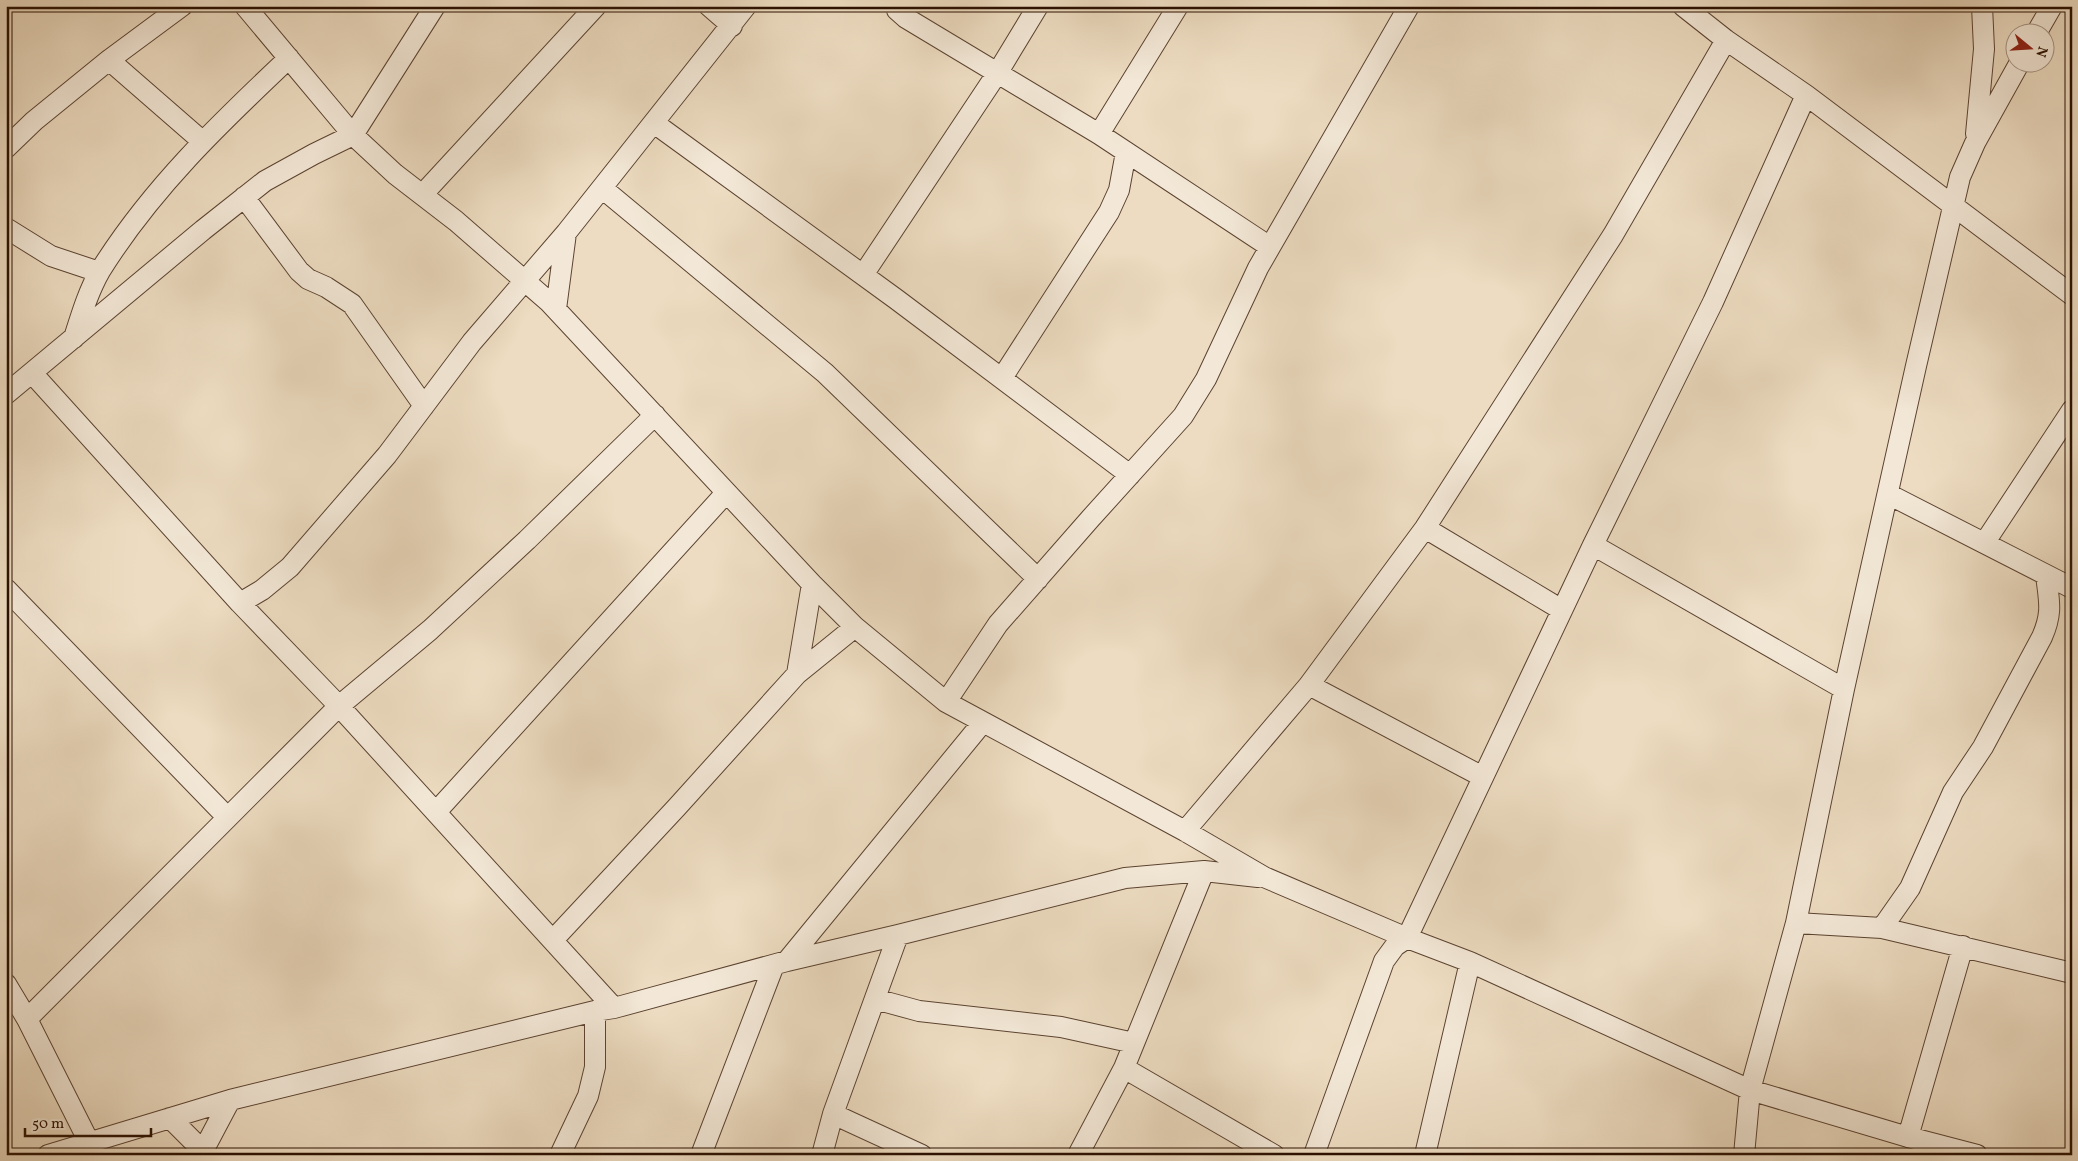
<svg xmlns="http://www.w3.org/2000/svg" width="2078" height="1161" font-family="Vollkorn,serif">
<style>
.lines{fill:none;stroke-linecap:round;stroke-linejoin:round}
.minor-casing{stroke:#5c4331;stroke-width:22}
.minor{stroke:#f3e8d7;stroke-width:20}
</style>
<rect width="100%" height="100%" fill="#eddcc1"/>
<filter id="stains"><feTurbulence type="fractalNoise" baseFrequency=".004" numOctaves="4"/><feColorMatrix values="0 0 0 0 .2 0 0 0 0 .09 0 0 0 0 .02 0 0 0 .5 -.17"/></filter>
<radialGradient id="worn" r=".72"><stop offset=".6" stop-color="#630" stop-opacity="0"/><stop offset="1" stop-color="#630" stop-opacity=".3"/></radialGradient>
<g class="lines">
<defs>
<path id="minor" d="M245,6L353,135L395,174L456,221L549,302L812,584L855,627L946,702L1185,831L1264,877L1407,938L1470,962L1750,1090L1908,1137L1977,1155
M709,6L732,26
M897,6V10L906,18L1099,134L1270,247
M1683,6L1726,40L1806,95L2072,295
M2037,32L2052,6
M109,60L202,141
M654,123L896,299L1130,475
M1099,134L1178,6
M1976,134L1984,49L1982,6
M6,148L34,121L109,60L182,6
M602,188L825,373L1038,579
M422,195L596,6
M244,197L299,271L308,279L326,287L352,304L424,406
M6,228L51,256L99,272
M863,275L998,72L1038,6
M556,309L566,233
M74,338C81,316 88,292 100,271C151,189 219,124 289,58
M32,373L240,603L339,706L614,1008
M1002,378L1109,212L1119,190L1126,152
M6,394L203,230L265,181L314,154L353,135L435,6
M1888,494L2072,588
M1425,528L1562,610
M1985,542L2072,410
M1593,545L1844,689
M6,589L227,817
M240,603L262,590L290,567L387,455L472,342L566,233L746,6
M797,674L812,584
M1309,685L1483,777
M946,702L998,624L1090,519L1183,416L1206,379L1258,268L1409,6
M436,812L726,493
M1185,831L1309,685L1425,528L1613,235L1726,40
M1796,923L1882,928L2072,973
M1882,928L1910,888L1953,792L1983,747L2042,637C2053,612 2049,601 2046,575
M553,940L677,807L797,674L855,627
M787,961L983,722
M6,984L27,1019L89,1142
M875,999L919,1011L1061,1027L1134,1043
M27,1019L339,706L430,630L527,540L655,415
M1124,1068L1274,1155
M833,1114L922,1155
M170,1118L203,1151L204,1155
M1908,1137L1963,946
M203,1151L230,1100
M48,1155L230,1100L595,1011L614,1008L787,961L898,935L1125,878L1204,871L1258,877
M560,1155L588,1096L595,1067V1011
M701,1155L774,965
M822,1155L833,1114L898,935
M1078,1155L1124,1068L1204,871
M1314,1155L1384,961L1395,946L1407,938L1593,545L1713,302L1806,95
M1425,1155L1470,962
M1744,1155L1750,1090L1796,923L1844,689L1916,366L1960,177L1975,143L2020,62"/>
</defs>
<use href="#minor" class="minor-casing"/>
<use href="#minor" class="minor"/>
</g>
<rect width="2078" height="1161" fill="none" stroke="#eddcc1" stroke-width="25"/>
<rect x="8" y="8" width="2063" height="1146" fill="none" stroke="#2b1001" stroke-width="2.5"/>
<rect x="12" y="12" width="2053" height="1136" fill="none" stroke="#2b1001"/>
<g transform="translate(2030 48) rotate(108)"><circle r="24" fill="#f3e8d7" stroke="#a39281"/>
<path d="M0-4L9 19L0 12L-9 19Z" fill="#8f2418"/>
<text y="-8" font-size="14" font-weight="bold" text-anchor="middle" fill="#2b1001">N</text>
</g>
<path d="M25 1128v8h126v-8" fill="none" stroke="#2b1001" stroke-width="2.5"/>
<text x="32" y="1128" font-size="15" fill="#2b1001" stroke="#f3e8d7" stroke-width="4" paint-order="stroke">50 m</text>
<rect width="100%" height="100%" filter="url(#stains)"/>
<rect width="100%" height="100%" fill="url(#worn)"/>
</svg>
